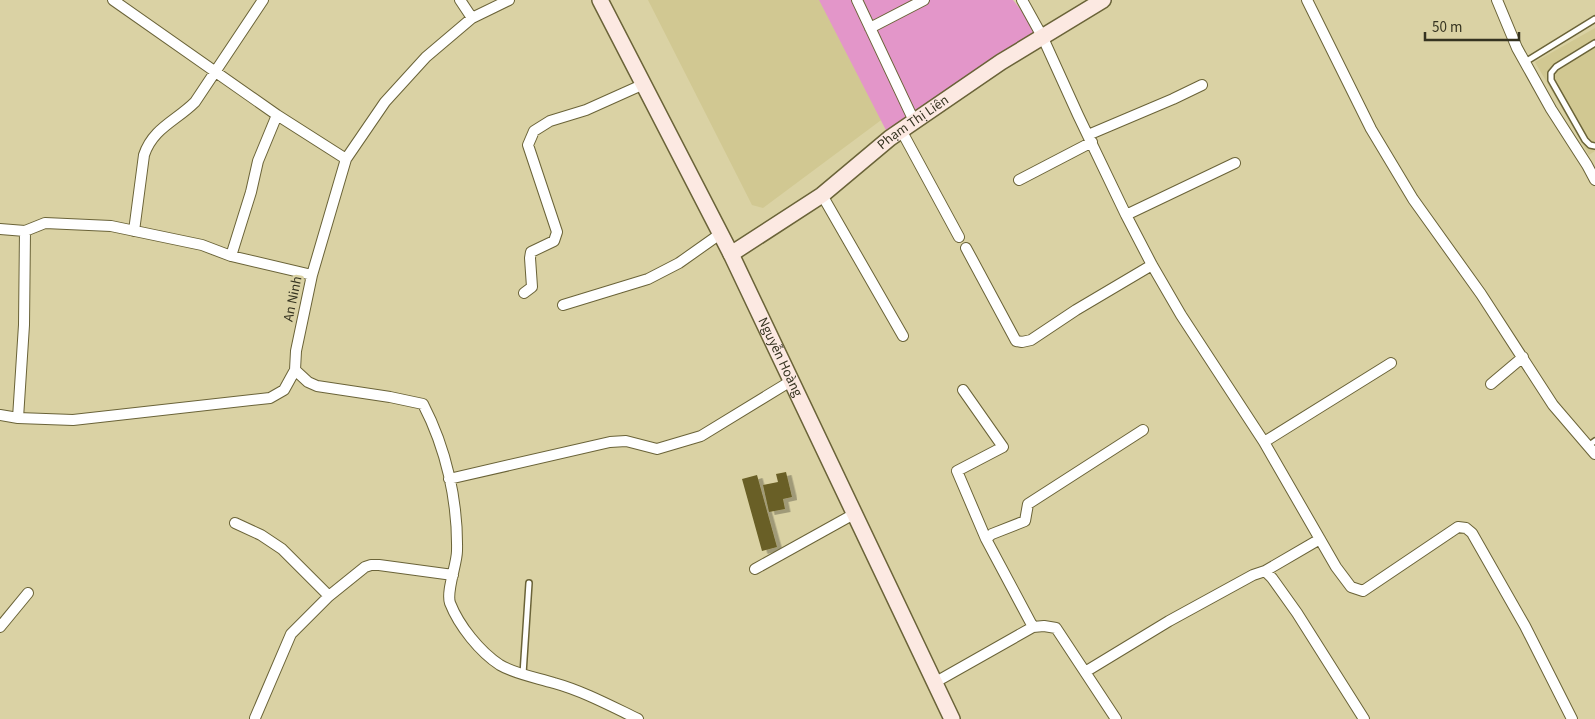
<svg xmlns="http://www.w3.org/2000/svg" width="1595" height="719" font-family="'Source Sans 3',sans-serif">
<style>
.built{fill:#d1c892}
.green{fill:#e396c9}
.building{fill:#695f25;filter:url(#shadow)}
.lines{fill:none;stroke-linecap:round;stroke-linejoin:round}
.lane-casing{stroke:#6a6338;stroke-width:8}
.street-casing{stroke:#6a6338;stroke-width:12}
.secondary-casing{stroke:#6a6338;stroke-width:18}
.lane{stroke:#fff;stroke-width:5}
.street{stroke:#fff;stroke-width:10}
.secondary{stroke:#fce9e2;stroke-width:15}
.labels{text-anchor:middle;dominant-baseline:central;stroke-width:5;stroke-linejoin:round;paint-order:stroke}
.street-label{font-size:14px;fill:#353320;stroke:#dad2a4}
</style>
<defs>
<filter id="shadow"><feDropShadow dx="5.5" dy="3" stdDeviation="0" flood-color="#0004"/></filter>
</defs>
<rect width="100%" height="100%" fill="#dad2a4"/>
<path class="built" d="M648,0H839L888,115L763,208L752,205Z
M1595,28V151L1589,155L1535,62Z"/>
<path class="green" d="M819,0H1013L1043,38L890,138Z"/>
<path class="building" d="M786,472L792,497L783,499L785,509L769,512L763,485L778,482L776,474Z
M757,475L777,547L762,551L742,479Z"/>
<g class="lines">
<defs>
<path id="lane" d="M1595,43L1556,67L1551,73V80L1585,140L1590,145L1595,146
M1525,62L1595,19
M1588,446L1595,441
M523,674L529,583"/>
<path id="street" d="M113,0L277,115L346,159
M460,0L472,18
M857,0L914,121
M1022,0L1043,38L1078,115L1126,215L1152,265L1181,315L1264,442L1336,567L1351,587L1363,591L1458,527L1466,528L1472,533L1525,626L1572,719
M1307,0L1371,129L1413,199L1481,294L1553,405L1595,454
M1497,0L1517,48L1551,109L1587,165L1595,180
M870,28L924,0
M901,130L959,237
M1088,135L1173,99L1202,85
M1019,180L1092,142
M822,195L903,336
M1126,215L1235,163
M0,229L25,231L45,223L111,226L202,245L231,256L312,275
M134,231L144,155C153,128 176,121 195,102L263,0
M966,248L1016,341L1022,342L1031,340L1076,310L1152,265
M231,256L251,192L258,161L277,115
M524,293L532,287L530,258L531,252L554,241L557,232L528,145L534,131L550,121L586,110L644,84
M563,305L648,279L679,263L720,234
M295,370L308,382L317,386L390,397L423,404C446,448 458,501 457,551C457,564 446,591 450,603C459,626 480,652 500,665C515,674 538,678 554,683C583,691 611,706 638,719
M1491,384L1523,357
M963,390L1003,447L957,471L986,539
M0,415L18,418L73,420L270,398L284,390L295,370L296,351L312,275L346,159L385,102L426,57L472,18L509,0
M18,418L24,325L25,231
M1264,442L1391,363
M449,479L610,442L626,441L657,449L701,436L791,381
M235,523L261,535L282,549L329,596
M755,569L854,514
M1265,571L1320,539
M0,627L28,593
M1033,627L986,539L992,534L1025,521L1028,504L1143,430
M1085,672L1169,621L1253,575L1265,571L1272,578L1297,613L1364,719
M934,683L1033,627L1044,626L1056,628L1116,719
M255,718L291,634L329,596L365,567L371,565H379L453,575"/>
<g id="secondary">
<path id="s1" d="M600,0L731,254L952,719"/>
<path id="s2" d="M731,254L822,195L890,138L1001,62L1103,0"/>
</g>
</defs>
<use href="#lane" class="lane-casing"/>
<use href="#street" class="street-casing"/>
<use href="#secondary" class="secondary-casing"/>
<use href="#lane" class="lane"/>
<use href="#street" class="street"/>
<use href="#secondary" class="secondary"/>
</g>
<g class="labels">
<g class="street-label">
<text stroke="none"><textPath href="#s2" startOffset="225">Phạm Thị Liên</textPath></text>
<text transform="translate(293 299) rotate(-78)">An Ninh</text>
<text stroke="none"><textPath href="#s1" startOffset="400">Nguyễn Hoàng</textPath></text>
</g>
</g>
<path d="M1425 32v8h94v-8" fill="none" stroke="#353320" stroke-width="2.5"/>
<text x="1432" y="32" font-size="15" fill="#353320" stroke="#dad2a4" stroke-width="4" paint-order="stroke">50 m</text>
</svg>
